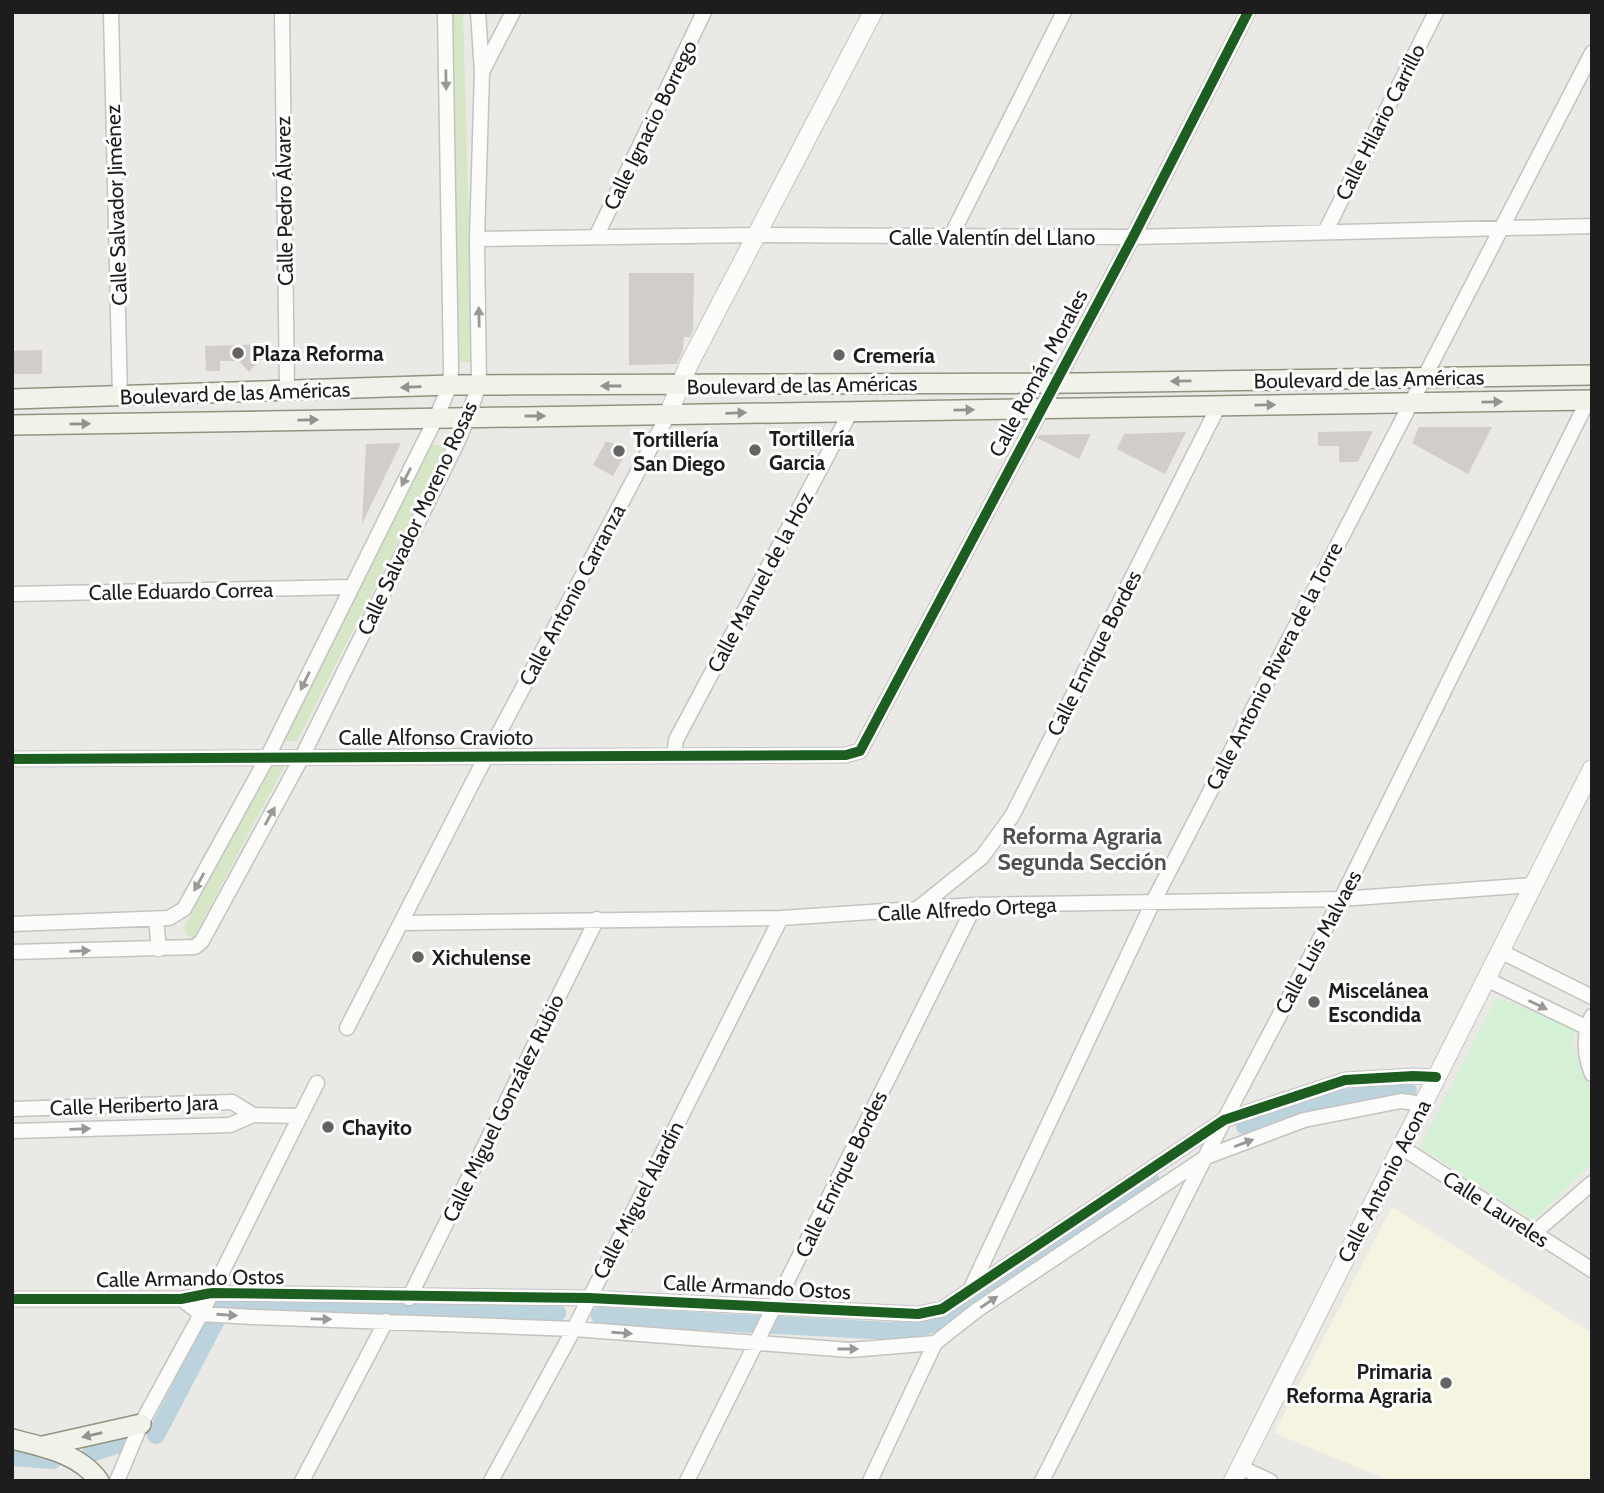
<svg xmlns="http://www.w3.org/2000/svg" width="1604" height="1493" font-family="Cabin,sans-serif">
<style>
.education{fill:#f4f4e0}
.grass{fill:#d6e7c5}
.park{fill:#d4f0d5}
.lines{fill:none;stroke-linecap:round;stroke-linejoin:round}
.canal{stroke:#bbd3dd;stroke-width:18}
.building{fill:#d0cdca}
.minor-casing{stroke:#c4c3c1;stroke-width:17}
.tertiary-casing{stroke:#c4c3c1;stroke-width:20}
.secondary-casing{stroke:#91937f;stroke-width:22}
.minor{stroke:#fcfcfb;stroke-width:14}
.tertiary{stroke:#fcfcfb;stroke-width:18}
.secondary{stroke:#f1f2ea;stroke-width:19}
.cycleway-casing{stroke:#fff;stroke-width:15}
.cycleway{stroke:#1b5e20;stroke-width:10}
.oneway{fill:#989897}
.oneway2{fill:#92928e}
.poi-dot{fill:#656463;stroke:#fff;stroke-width:2.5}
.labels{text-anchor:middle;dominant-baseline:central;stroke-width:6;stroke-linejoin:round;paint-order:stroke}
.street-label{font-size:21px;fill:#1d1d1d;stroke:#fff}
.poi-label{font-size:21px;font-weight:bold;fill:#1d1d1d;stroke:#fff;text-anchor:start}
.neighbourhood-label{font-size:23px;font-weight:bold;fill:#505050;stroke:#fff}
</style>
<rect width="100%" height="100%" fill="#ebe9e5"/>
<path class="education" d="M1392,1207L1592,1333V1481H1391L1274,1433Z"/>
<path class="grass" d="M453,12H463L473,362H458Z
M429,445H447L297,741H279Z
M269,762L286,763L192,941L183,929Z"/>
<path class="park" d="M1497,997L1576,1028L1572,1043L1592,1094V1163L1537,1217L1531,1219L1420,1147Z"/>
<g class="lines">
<path class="canal" d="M1245,1126L1330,1100L1408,1091
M600,1316L891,1331L925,1326L945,1319L1150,1178
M156,1435L225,1303L557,1313
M91,1453L120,1444
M12,1457L53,1460"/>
</g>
<path class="building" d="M629,273H694L693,331L690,337H684L683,350L677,364L629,365Z
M270,344V360H260L249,372L239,361H220V371H206L205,346Z
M42,350V374H12V351Z
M1419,427H1492L1468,474L1412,443Z
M1373,431L1358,462H1339V446H1318V432Z
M1186,432L1165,474L1117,449L1124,434Z
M1091,434L1079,459L1037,438L1039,435Z
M606,441L628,449L613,476L593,465Z
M401,443L362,524L366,444Z"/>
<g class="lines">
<defs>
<path id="minor" d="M111,12L120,398
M282,12L287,390
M483,70L513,12
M1325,232L1436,12
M596,237L704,12
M950,238L1064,12
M477,239L756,235L1133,237L1592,226
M12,594L351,587
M674,755L676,740L851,411
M12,759L846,755L860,751L1133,237L1248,12
M916,910L982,857L1012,816L1219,405
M156,919L159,949
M401,923L781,918L975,905L1341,899L1533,885
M12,924L169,918L184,909L267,758L437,416L450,385L451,369L445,12
M1500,951L1592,997
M12,952L195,947L202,941L302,757L459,439L479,386L477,239L482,72L478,12
M1486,979L1592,1030
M1592,1016C1583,1035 1584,1054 1592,1074
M347,1028L477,774L668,415
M12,1109L232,1102L253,1115
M12,1131L230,1125L253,1115L299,1116
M1401,1147L1592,1270
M1534,1233L1592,1183
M972,1286L1152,904L1592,53
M409,1298L597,919
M12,1299H181L211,1293L589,1298L918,1314L942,1309L1224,1120L1345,1080L1413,1076L1436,1077
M181,1299L201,1314L253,1317L574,1329L850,1350L935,1343L977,1310L1206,1157L1304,1120L1401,1101L1423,1104
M1240,1467L1270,1481
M117,1481L141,1424L201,1314L317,1083
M302,1481L386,1321
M491,1481L574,1329L781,918
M687,1481L975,905
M870,1481L935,1343
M1042,1481L1220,1128L1341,899L1588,400"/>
<path id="tertiary" d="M668,415L689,364L873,12
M1233,1481L1592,769"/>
<path id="secondary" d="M12,399L450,385L1078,383L1592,375
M12,425L1592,400
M12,1439C44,1447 80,1454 99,1481
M43,1446L141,1424"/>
</defs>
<use href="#minor" class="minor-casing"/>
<use href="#tertiary" class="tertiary-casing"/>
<use href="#secondary" class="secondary-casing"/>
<use href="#minor" class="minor"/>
<use href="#tertiary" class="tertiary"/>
<use href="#secondary" class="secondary"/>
<defs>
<path id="cycleway" d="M12,759L846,755L860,751L1133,237L1248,12
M12,1299H181L211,1293L589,1298L918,1314L942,1309L1224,1120L1345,1080L1413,1076L1436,1077"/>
</defs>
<use href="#cycleway" class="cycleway-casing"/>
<use href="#cycleway" class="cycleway"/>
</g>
<defs><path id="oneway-solid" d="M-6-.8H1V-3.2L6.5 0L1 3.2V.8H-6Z" transform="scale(1.75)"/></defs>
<g class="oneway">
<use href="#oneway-solid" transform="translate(446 80) rotate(89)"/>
<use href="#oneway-solid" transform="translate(479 317) rotate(-91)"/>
<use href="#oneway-solid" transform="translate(406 477) rotate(117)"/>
<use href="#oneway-solid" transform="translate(305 681) rotate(116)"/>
<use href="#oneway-solid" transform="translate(270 816) rotate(-61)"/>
<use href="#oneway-solid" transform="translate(199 882) rotate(119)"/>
<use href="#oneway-solid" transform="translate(80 951) rotate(-2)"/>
<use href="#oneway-solid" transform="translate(1538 1005) rotate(26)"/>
<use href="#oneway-solid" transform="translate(80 1129) rotate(-2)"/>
<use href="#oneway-solid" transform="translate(1244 1143) rotate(-21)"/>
<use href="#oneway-solid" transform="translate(989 1302) rotate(-34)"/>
<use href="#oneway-solid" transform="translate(227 1315) rotate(4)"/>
<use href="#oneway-solid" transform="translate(321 1319) rotate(1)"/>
<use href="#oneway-solid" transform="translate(622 1333) rotate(4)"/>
<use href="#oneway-solid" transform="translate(848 1349)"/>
</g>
<g class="oneway2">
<use href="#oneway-solid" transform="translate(1181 381) rotate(179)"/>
<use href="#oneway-solid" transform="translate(611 386) rotate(-180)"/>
<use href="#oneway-solid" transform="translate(411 387) rotate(178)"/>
<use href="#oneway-solid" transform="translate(1492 402) rotate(-1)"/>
<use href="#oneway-solid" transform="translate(1265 405) rotate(-1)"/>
<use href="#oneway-solid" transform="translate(964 410) rotate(-1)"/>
<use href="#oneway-solid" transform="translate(736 413) rotate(-2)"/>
<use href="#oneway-solid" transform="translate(535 416)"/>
<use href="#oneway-solid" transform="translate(308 420) rotate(-1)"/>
<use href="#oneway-solid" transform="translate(80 424) rotate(-1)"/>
<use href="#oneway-solid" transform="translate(92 1435) rotate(167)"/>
</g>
<g class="poi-dot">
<circle cx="238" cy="353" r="7"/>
<circle cx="839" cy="355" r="7"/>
<circle cx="755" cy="450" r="7"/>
<circle cx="619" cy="451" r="7"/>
<circle cx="418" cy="957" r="7"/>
<circle cx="1314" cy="1002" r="7"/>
<circle cx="328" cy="1127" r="7"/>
<circle cx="1446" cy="1383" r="7"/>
</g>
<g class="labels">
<g class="street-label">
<text transform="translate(1380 122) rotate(-63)">Calle Hilario Carrillo</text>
<text transform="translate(650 125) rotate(-64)">Calle Ignacio Borrego</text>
<text transform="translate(284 201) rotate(-91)">Calle Pedro Álvarez</text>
<text transform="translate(116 205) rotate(-92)">Calle Salvador Jiménez</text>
<text x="992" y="237">Calle Valentín del Llano</text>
<text transform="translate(1038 373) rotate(-62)">Calle Román Morales</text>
<text transform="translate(1369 379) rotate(-1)">Boulevard de las Américas</text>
<text transform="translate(802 385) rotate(-1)">Boulevard de las Américas</text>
<text transform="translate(235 393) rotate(-2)">Boulevard de las Américas</text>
<text transform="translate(417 518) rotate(-65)">Calle Salvador Moreno Rosas</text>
<text transform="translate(760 582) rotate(-62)">Calle Manuel de la Hoz</text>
<text transform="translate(181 591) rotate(-1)">Calle Eduardo Correa</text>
<text transform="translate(572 595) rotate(-62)">Calle Antonio Carranza</text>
<text transform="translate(1094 653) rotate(-63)">Calle Enrique Bordes</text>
<text transform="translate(1274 666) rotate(-63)">Calle Antonio Rivera de la Torre</text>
<text x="436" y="737">Calle Alfonso Cravioto</text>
<text transform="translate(967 909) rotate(-3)">Calle Alfredo Ortega</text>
<text transform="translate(1318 942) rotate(-62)">Calle Luis Malvaes</text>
<text transform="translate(134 1105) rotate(-2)">Calle Heriberto Jara</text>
<text transform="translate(503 1108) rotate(-64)">Calle Miguel González Rubio</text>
<text transform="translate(841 1174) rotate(-64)">Calle Enrique Bordes</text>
<text transform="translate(1384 1181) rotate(-63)">Calle Antonio Acona</text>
<text transform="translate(638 1200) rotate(-63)">Calle Miguel Alardín</text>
<text transform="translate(1496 1209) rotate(33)">Calle Laureles</text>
<text transform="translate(190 1278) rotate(-1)">Calle Armando Ostos</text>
<text transform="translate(757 1287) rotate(3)">Calle Armando Ostos</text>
</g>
<g class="poi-label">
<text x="252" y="353">Plaza Reforma</text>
<text x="853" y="355">Cremería</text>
<text x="769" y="438">Tortillería<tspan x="769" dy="24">Garcia</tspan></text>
<text x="633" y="439">Tortillería<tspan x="633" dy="24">San Diego</tspan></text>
<text x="432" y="957">Xichulense</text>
<text x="1328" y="990">Miscelánea<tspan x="1328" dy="24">Escondida</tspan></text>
<text x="342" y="1127">Chayito</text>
<text x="1432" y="1371" text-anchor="end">Primaria<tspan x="1432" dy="24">Reforma Agraria</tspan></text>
</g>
<g class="neighbourhood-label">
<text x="1082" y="836">Reforma Agraria<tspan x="1082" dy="26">Segunda Sección</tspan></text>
</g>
</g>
<rect width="1604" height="1493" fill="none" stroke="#1d1d1d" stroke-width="28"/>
</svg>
